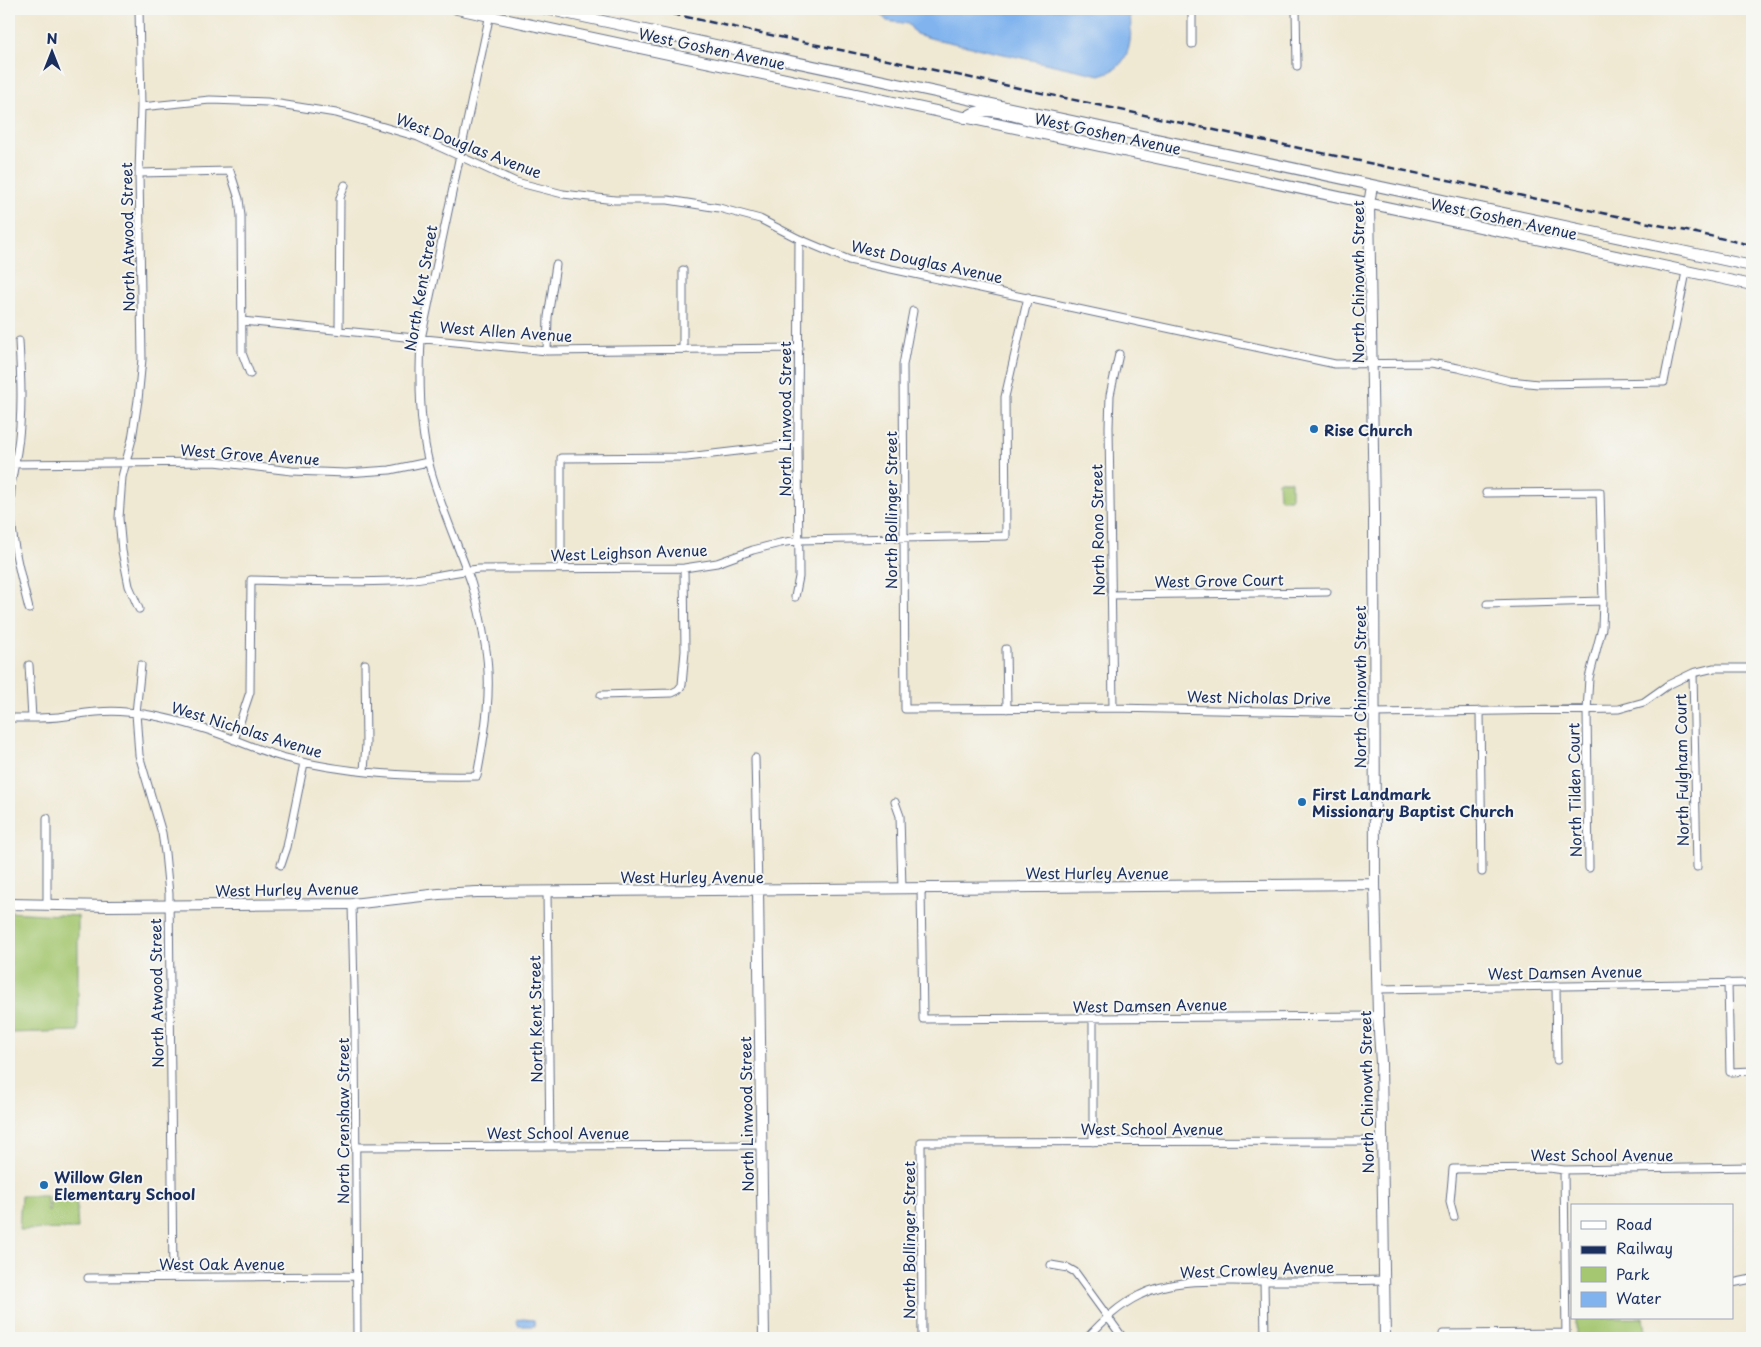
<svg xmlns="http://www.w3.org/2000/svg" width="1761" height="1347" font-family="'Playpen Sans',sans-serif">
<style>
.green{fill:#a5c771;stroke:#607b68}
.water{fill:#81b4ee;stroke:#4e72a6}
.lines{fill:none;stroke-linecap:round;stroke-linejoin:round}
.street-casing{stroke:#657087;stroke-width:9}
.secondary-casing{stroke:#657087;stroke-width:12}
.street{stroke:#fff;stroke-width:7}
.secondary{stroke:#fff;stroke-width:10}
.rail{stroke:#1b2f5e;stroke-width:2.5;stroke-dasharray:8 4;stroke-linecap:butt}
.poi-dot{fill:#1f6fb2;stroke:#f6f6f2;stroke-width:2}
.labels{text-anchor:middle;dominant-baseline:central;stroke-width:4;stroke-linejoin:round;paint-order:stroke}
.street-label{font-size:15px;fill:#1b2f5e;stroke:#f6f6f2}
.poi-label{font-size:15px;font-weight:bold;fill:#1b2f5e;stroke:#f6f6f2;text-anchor:start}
</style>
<rect width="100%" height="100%" fill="#f6f6f2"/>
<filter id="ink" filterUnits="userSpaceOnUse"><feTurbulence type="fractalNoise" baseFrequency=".02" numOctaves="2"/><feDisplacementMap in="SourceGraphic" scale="10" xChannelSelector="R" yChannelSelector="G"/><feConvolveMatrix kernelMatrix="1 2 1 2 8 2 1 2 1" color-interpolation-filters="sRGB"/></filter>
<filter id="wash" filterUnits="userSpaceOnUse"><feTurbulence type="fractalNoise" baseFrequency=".0096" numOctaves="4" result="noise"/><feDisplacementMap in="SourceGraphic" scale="20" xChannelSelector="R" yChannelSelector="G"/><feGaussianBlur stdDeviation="1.12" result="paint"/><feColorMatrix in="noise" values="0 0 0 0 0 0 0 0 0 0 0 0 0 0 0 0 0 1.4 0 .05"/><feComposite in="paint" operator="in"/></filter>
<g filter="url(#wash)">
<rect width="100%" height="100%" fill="#efe8d2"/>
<path class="green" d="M1278,481H1291V499H1280L1279,498Z
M9,912L78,916V1031L9,1033Z
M76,1195L78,1229L19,1230L21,1196H47V1210L49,1211L50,1196Z
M1576,1318H1643L1646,1338H1576Z"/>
<path class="water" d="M875,9H1130C1131,29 1134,55 1115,69C1111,72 1105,73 1100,75L930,38L916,34L908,24L887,21Z
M523,1319L534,1320L535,1326H518L517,1320Z"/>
</g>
<g filter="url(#ink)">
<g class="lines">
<defs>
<path id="street" d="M1192,9V44
M1296,9L1297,66
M141,107L210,100L267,102L336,113L418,137L516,182L563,194L615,200H668L719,208L760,219L799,239L849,260L1335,364L1430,363L1458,368L1510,381L1538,384L1664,382L1686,272
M139,173L230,171L239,199L241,216L242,353L250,374
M683,270V349
M913,311L903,365L905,709L1113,708L1374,713L1619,709L1644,702L1668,685L1693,673L1714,668H1752
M242,321L547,351L799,348
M339,330L340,198L345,185
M19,341C21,378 23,415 17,452C13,472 9,491 11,512C12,545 21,577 29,609
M547,351L548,317L556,265
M9,464L215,462L292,471L346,473L390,470L428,462
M1486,493L1600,492L1603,601L1602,628L1589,678L1587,711L1589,868
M561,569V458L687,457L798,444
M1111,595L1327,592
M795,597L799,577L798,444L799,239
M1487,604L1603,601
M139,609L129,586L122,551L119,518L122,477L132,439L138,400L142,359L139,173L141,107L139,9
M1006,649L1007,709
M29,665L32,718
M141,665L136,713L139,755L162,833L165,853L169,894L173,1277
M1693,673L1697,867
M601,695L672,693L678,690L682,685L685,651L684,568
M1113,708L1109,427L1110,395L1119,354
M1480,711L1482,872
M9,718C27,718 47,719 66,716C86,713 105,710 126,712C154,714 183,722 211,731C235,739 257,750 282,757C345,774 412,777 477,776C485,734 493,688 485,644C482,624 477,601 471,582C457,542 439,504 429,464C419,423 419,380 421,339L491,9
M234,740L250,692L251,580C298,581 345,583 392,581C422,580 450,572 479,569L684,568L717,563L753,550L780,543L799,540L1006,536L1005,397L1028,297
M755,758L758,890
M364,771L366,744L365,664
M895,802L900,816L902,889
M281,865L287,847L304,763
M921,889L923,1019L1378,1016
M547,892L550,1146
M352,904L355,1031L357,1338
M47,905V818
M1728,983L1730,1072L1752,1071
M1556,986L1557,1060
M1379,989L1752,983
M1093,1019V1142
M355,1147L762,1145
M1564,1170L1566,1338
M1454,1217L1450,1202L1453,1169L1549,1168L1564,1170L1752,1167
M1051,1265L1068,1268L1075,1272L1123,1338
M88,1278L355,1276
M1264,1281L1265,1338
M1732,1283L1752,1279
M1443,1334L1566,1333
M922,1338L921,1142L1383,1141
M1087,1338C1103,1321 1119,1305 1140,1295C1175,1277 1220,1282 1258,1281C1300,1281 1342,1281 1384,1280"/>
<path id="secondary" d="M457,9L1752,285
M546,9L1752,266
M965,118C968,116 973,113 976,112C1001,106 1036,127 1063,125
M1372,186L1369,204L1374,512L1375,884L1378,1016L1381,1063L1385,1338
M758,890L764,1338
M9,904L108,906L352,904L439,894L477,892L1375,884"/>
</defs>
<use href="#street" class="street-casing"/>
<use href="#secondary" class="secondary-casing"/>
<use href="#street" class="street"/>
<use href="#secondary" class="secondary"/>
<path class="rail" d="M649,9L1752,245"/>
</g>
</g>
<g class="poi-dot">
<circle cx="1314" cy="429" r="5"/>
<circle cx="1302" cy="802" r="5"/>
<circle cx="44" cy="1185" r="5"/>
</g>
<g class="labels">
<g class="street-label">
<text transform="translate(712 48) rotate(12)">West Goshen Avenue</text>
<text transform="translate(1108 133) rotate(12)">West Goshen Avenue</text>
<text transform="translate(469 145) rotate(21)">West Douglas Avenue</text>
<text transform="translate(1504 218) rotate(12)">West Goshen Avenue</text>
<text transform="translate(127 237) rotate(-91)">North Atwood Street</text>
<text transform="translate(927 261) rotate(12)">West Douglas Avenue</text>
<text transform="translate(1357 282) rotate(-90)">North Chinowth Street</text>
<text transform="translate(420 288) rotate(-80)">North Kent Street</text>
<text transform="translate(506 331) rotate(4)">West Allen Avenue</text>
<text transform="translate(784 419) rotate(-90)">North Linwood Street</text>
<text transform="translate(250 454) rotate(4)">West Grove Avenue</text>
<text transform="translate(890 510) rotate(-90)">North Bollinger Street</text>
<text transform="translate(1097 530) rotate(-91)">North Rono Street</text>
<text transform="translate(629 552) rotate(-2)">West Leighson Avenue</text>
<text transform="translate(1219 580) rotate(-1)">West Grove Court</text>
<text transform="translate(1359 687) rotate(-90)">North Chinowth Street</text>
<text transform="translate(1259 697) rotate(1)">West Nicholas Drive</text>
<text transform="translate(247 729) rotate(17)">West Nicholas Avenue</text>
<text transform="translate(1681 770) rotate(-91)">North Fulgham Court</text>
<text transform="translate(1574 790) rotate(-91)">North Tilden Court</text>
<text x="1097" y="872">West Hurley Avenue</text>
<text x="692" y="876">West Hurley Avenue</text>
<text transform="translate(287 889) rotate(-1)">West Hurley Avenue</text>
<text transform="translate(1565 972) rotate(-1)">West Damsen Avenue</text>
<text transform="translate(156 993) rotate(-91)">North Atwood Street</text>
<text transform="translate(1150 1005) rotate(-1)">West Damsen Avenue</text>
<text transform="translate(535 1019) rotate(-91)">North Kent Street</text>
<text transform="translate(1366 1092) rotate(-91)">North Chinowth Street</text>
<text transform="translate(746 1114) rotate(-91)">North Linwood Street</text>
<text transform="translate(342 1121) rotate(-90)">North Crenshaw Street</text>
<text x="1152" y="1128">West School Avenue</text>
<text x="558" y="1132">West School Avenue</text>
<text x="1602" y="1154">West School Avenue</text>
<text transform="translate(908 1240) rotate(-90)">North Bollinger Street</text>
<text x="222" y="1263">West Oak Avenue</text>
<text transform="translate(1257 1269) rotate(-2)">West Crowley Avenue</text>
</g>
<g class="poi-label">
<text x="1324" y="429">Rise Church</text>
<text x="1312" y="793">First Landmark<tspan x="1312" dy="17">Missionary Baptist Church</tspan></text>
<text x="54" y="1176">Willow Glen<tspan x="54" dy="17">Elementary School</tspan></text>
</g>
</g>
<rect width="1761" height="1347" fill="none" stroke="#f6f6f2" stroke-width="30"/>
<rect x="1571" y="1204" width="162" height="115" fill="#f6f6f2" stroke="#9ea6b7"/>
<rect x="1581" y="1221" width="25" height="8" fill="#ffffff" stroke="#9ea6b7"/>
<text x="1616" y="1230" font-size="15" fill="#1b2f5e">Road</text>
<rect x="1581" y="1246" width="25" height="8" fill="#1b2f5e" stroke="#9ea6b7"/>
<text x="1616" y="1254" font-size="15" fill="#1b2f5e">Railway</text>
<rect x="1581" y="1267" width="25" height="15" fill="#a5c771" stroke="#9ea6b7"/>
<text x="1616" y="1280" font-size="15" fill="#1b2f5e">Park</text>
<rect x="1581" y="1292" width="25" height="15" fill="#81b4ee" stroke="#9ea6b7"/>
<text x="1616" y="1304" font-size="15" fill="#1b2f5e">Water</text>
<g transform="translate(52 52)" stroke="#f6f6f2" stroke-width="4" paint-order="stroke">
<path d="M0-4L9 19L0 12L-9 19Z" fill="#1b2f5e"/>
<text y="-8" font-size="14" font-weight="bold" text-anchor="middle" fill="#1b2f5e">N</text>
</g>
</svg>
